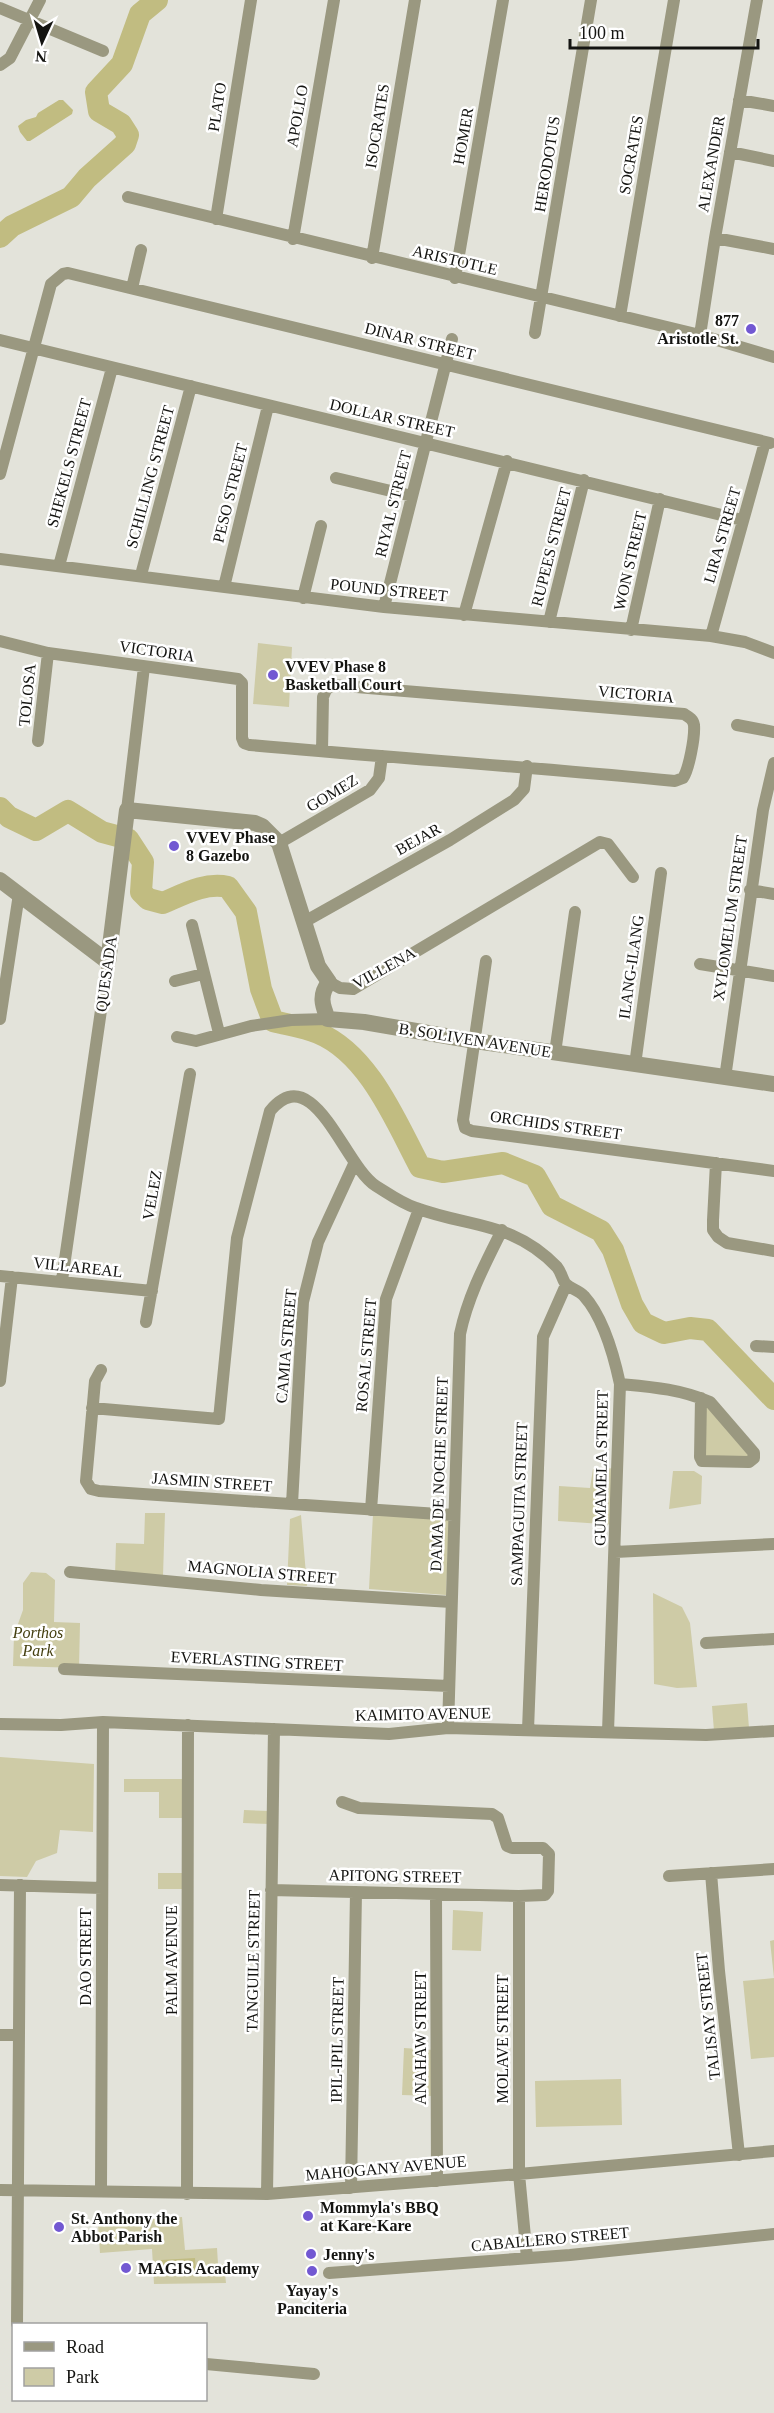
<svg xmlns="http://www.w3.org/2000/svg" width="774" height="2413" font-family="'Times New Roman',serif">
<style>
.green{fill:#cecba6}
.water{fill:#c1bc81}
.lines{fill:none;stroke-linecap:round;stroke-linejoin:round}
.river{stroke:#c1bc81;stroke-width:22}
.minor{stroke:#9a9880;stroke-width:12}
.tertiary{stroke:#9a9880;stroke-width:16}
.poi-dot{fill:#7258d2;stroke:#fff;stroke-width:2}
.labels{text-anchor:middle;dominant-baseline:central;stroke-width:5;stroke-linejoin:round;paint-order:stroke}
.street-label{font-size:16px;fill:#141411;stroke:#fff}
.poi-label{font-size:16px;font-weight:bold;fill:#141411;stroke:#fff;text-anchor:start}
.park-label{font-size:16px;font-style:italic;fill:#433e0f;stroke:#fff}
</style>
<rect width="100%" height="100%" fill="#e3e3da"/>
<path class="green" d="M258,643L292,647L289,707L253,704Z
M704,1403L751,1453L748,1459L704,1457Z
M620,1468L617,1525L558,1521L559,1486L590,1488L593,1469Z
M673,1471H694L702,1476L701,1504L669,1509Z
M145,1513H165L163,1576L115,1575L116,1543L144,1544Z
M373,1514L449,1520L446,1595L369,1589Z
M301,1515L307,1586L287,1585L290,1519Z
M31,1572L46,1573L55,1580L54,1622L80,1623L79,1668L13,1666L14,1635L23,1610V1583Z
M653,1593L682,1607L690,1623L697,1687L677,1688L654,1684Z
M747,1703L749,1728L714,1731L712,1706Z
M0,1757L94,1764L93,1832L60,1830L57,1853L36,1861L27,1877L0,1876Z
M124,1779H187L188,1818H159V1792H124Z
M244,1810L270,1811V1824L243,1823Z
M158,1873H186V1889H158Z
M453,1910L483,1912L481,1951L452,1950Z
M774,1940V2057L751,2059L743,1981L774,1978L770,1941Z
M404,2048L434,2050L432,2096L402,2095Z
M621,2079L622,2125L536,2127L535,2081Z
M182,2217L185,2250L217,2248L218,2264H224L226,2283L154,2284L152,2249L100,2253L98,2223Z"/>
<path class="water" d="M59,100H63L73,110L72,114L30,141H27L20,132L18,126L26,120L36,117L38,113Z
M195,2258L196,2272L162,2274L161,2260Z"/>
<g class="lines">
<path class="river" d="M0,237L12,226L71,197L87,178L125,144L128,135L121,124L99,111L96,92L122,64L140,14L157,0
M0,808L9,817L36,830L68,811L102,832L128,839L143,862L141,892L148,899L163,903C184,894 205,882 228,887L246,912L261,989L273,1021C288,1025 304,1027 318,1033C369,1054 396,1122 420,1167L443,1172L503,1163L535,1176L552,1206L601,1231L613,1250L632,1304L643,1323L664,1333L690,1328L708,1330L774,1399"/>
<path class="minor" d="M0,8L103,51
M0,65L10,58L40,0
M739,100L774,106
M730,152L774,161
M128,197L700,335L774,357
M216,219L251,0
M715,238L774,249
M293,239L334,0
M372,258L415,0
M455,278L503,0
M132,288L141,250
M620,316L674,0
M535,333L591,0
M700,335L715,238L757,0
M0,340L742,520
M0,474L51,284L63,274L68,273L770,443
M336,478L412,496
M0,559L384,607L711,636L745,642L774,653
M59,566L112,368
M141,575L191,386
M224,587L268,406
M303,598L321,526
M384,607L452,339
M464,615L507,461
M549,622L584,480
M631,630L660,499
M711,636L765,442
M0,641L48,653L238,679L242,683V738L244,743L250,745C392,758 534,767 675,781L683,778C689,769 695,737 694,725C693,719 689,717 684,714L332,685L326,690L323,697L322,751
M737,725L774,732
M38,741L48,653
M127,810L144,667
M279,843L370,790L379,778L382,756
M750,890L774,894
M304,922L450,840L514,800L524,789L527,766
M192,925L219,1033
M486,961L463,1120L465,1128L472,1131L774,1171
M700,964L774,976
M175,981L203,974
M329,982L340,988L353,989L600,842L608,844L633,877
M0,1019L19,894
M177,1037L196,1041L251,1026L291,1020L328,1019
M555,1053L575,912
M635,1065L661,873
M725,1078L763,810L774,763
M716,1163L713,1220V1230L718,1237L727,1243L774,1251
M0,1276L152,1291
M62,1280L108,962
M146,1322L190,1074
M756,1346L774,1347
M101,1370L95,1381L86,1481L91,1489L99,1491L453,1515
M0,1381L12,1277
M620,1384C652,1387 680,1389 710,1402L754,1453V1458L749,1462L702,1461L700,1457L701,1398
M92,1408L219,1419L237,1238L270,1111C314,1058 344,1166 376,1186C389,1194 401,1203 416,1208C470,1228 513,1221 557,1267C561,1272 562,1278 565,1283C570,1289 579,1290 584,1296C603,1317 614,1356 620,1384L608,1732
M292,1504L303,1302L318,1242L354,1164
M371,1510L386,1299L419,1209
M615,1552L774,1544
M70,1572L261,1590L451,1602
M706,1643L774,1639
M64,1669L449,1686
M0,1724L61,1725L103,1722L389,1734L448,1728L706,1735L774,1731
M448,1728L460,1334C468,1296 485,1264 502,1230
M528,1730L543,1337L566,1285
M342,1802L359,1808L492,1814L498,1818L507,1846L512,1848H543L549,1854L548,1891L545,1895L519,1896V2174L527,2258
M711,1873L719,1971L739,2155
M669,1876L774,1869
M0,1885L102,1888
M271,1890L519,1896
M436,1894L437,2181
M0,2035H19
M351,2188L356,1892
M0,2190L267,2194L519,2174L774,2151
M101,2191L103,1722
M187,2194L188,1725
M267,2194L274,1729
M329,2273L570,2255L774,2234
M17,2324L20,1885
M206,2364L314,2374"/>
<path class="tertiary" d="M0,880L108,962
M108,962L127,810L255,823L262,826L279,843L318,966L329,982C319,995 322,1005 328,1019L364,1022L475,1041L774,1084"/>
</g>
<g class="poi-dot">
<circle cx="751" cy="329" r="6"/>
<circle cx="273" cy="675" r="6"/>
<circle cx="174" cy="846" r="6"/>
<circle cx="308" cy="2216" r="6"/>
<circle cx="59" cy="2227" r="6"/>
<circle cx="311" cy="2254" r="6"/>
<circle cx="126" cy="2268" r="6"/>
<circle cx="312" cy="2271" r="6"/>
</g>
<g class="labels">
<g class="street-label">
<text transform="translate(217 107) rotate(-81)">PLATO</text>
<text transform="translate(297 116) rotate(-80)">APOLLO</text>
<text transform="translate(377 126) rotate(-81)">ISOCRATES</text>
<text transform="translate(463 136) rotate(-80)">HOMER</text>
<text transform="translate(631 155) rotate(-80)">SOCRATES</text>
<text transform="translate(547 164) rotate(-81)">HERODOTUS</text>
<text transform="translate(711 164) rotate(-80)">ALEXANDER</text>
<text transform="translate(455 260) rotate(13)">ARISTOTLE</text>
<text transform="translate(420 341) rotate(14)">DINAR STREET</text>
<text transform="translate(392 418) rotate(13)">DOLLAR STREET</text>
<text transform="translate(69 463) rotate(-75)">SHEKELS STREET</text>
<text transform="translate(150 477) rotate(-75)">SCHILLING STREET</text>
<text transform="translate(230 493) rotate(-76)">PESO STREET</text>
<text transform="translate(393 504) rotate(-76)">RIYAL STREET</text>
<text transform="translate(722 535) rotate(-74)">LIRA STREET</text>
<text transform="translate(551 547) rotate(-76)">RUPEES STREET</text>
<text transform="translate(630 561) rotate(-77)">WON STREET</text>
<text transform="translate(389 590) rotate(6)">POUND STREET</text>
<text transform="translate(157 651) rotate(8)">VICTORIA</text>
<text transform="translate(636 694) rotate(5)">VICTORIA</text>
<text transform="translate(27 695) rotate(-84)">TOLOSA</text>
<text transform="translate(332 793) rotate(-31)">GOMEZ</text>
<text transform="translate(418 839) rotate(-29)">BEJAR</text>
<text transform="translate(730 918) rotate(-82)">XYLOMELUM STREET</text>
<text transform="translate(631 967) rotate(-82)">ILANG-ILANG</text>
<text transform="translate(384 968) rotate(-29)">VILLENA</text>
<text transform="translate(106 974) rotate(-82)">QUESADA</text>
<text transform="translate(475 1040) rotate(9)">B. SOLIVEN AVENUE</text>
<text transform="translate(556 1125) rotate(8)">ORCHIDS STREET</text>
<text transform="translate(152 1195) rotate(-80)">VELEZ</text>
<text transform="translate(78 1267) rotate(6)">VILLAREAL</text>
<text transform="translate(286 1346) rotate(-85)">CAMIA STREET</text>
<text transform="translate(366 1355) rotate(-85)">ROSAL STREET</text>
<text transform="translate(601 1468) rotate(-89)">GUMAMELA STREET</text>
<text transform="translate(439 1474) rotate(-88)">DAMA DE NOCHE STREET</text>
<text transform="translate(212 1482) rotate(4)">JASMIN STREET</text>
<text transform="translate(519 1504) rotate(-88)">SAMPAGUITA STREET</text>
<text transform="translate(262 1572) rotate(5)">MAGNOLIA STREET</text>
<text transform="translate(257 1661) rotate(3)">EVERLASTING STREET</text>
<text transform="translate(423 1714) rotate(-1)">KAIMITO AVENUE</text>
<text transform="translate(395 1876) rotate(1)">APITONG STREET</text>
<text transform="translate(85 1957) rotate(-90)">DAO STREET</text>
<text transform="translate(171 1960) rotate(-90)">PALM AVENUE</text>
<text transform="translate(253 1961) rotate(-89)">TANGUILE STREET</text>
<text transform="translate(708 2016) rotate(-96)">TALISAY STREET</text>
<text transform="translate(420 2038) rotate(-90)">ANAHAW STREET</text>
<text transform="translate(502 2039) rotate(-90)">MOLAVE STREET</text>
<text transform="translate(337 2040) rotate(-89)">IPIL-IPIL STREET</text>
<text transform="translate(386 2168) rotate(-5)">MAHOGANY AVENUE</text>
<text transform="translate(550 2239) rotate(-5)">CABALLERO STREET</text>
</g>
<g class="poi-label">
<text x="739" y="320" text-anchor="end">877<tspan x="739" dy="18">Aristotle St.</tspan></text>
<text x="285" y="666">VVEV Phase 8<tspan x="285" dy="18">Basketball Court</tspan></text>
<text x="186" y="837">VVEV Phase<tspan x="186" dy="18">8 Gazebo</tspan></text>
<text x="320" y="2207">Mommyla's BBQ<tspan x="320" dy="18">at Kare-Kare</tspan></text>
<text x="71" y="2218">St. Anthony the<tspan x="71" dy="18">Abbot Parish</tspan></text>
<text x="323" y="2254">Jenny's</text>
<text x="138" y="2268">MAGIS Academy</text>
<text x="312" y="2290" text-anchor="middle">Yayay's<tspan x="312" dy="18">Panciteria</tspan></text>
</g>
<g class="park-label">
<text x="38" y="1632">Porthos<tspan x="38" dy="18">Park</tspan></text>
</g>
</g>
<rect x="12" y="2323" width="195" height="78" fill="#ffffff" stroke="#a1a1a0" stroke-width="1.5"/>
<rect x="24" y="2342" width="30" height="9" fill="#9a9880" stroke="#a1a1a0" stroke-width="1.5"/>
<text x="66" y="2353" font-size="18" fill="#141411">Road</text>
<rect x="24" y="2368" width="30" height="18" fill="#cecba6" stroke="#a1a1a0" stroke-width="1.5"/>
<text x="66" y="2383" font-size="18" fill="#141411">Park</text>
<g transform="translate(42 42) rotate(184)" stroke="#ffffff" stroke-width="4.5" paint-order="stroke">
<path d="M0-4.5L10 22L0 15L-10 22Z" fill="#141411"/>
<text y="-9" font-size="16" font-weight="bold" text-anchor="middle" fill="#141411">N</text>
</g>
<path d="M570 39v9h188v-9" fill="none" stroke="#141411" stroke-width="3"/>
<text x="579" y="39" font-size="18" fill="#141411" stroke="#ffffff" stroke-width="4.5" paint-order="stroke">100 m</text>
</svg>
